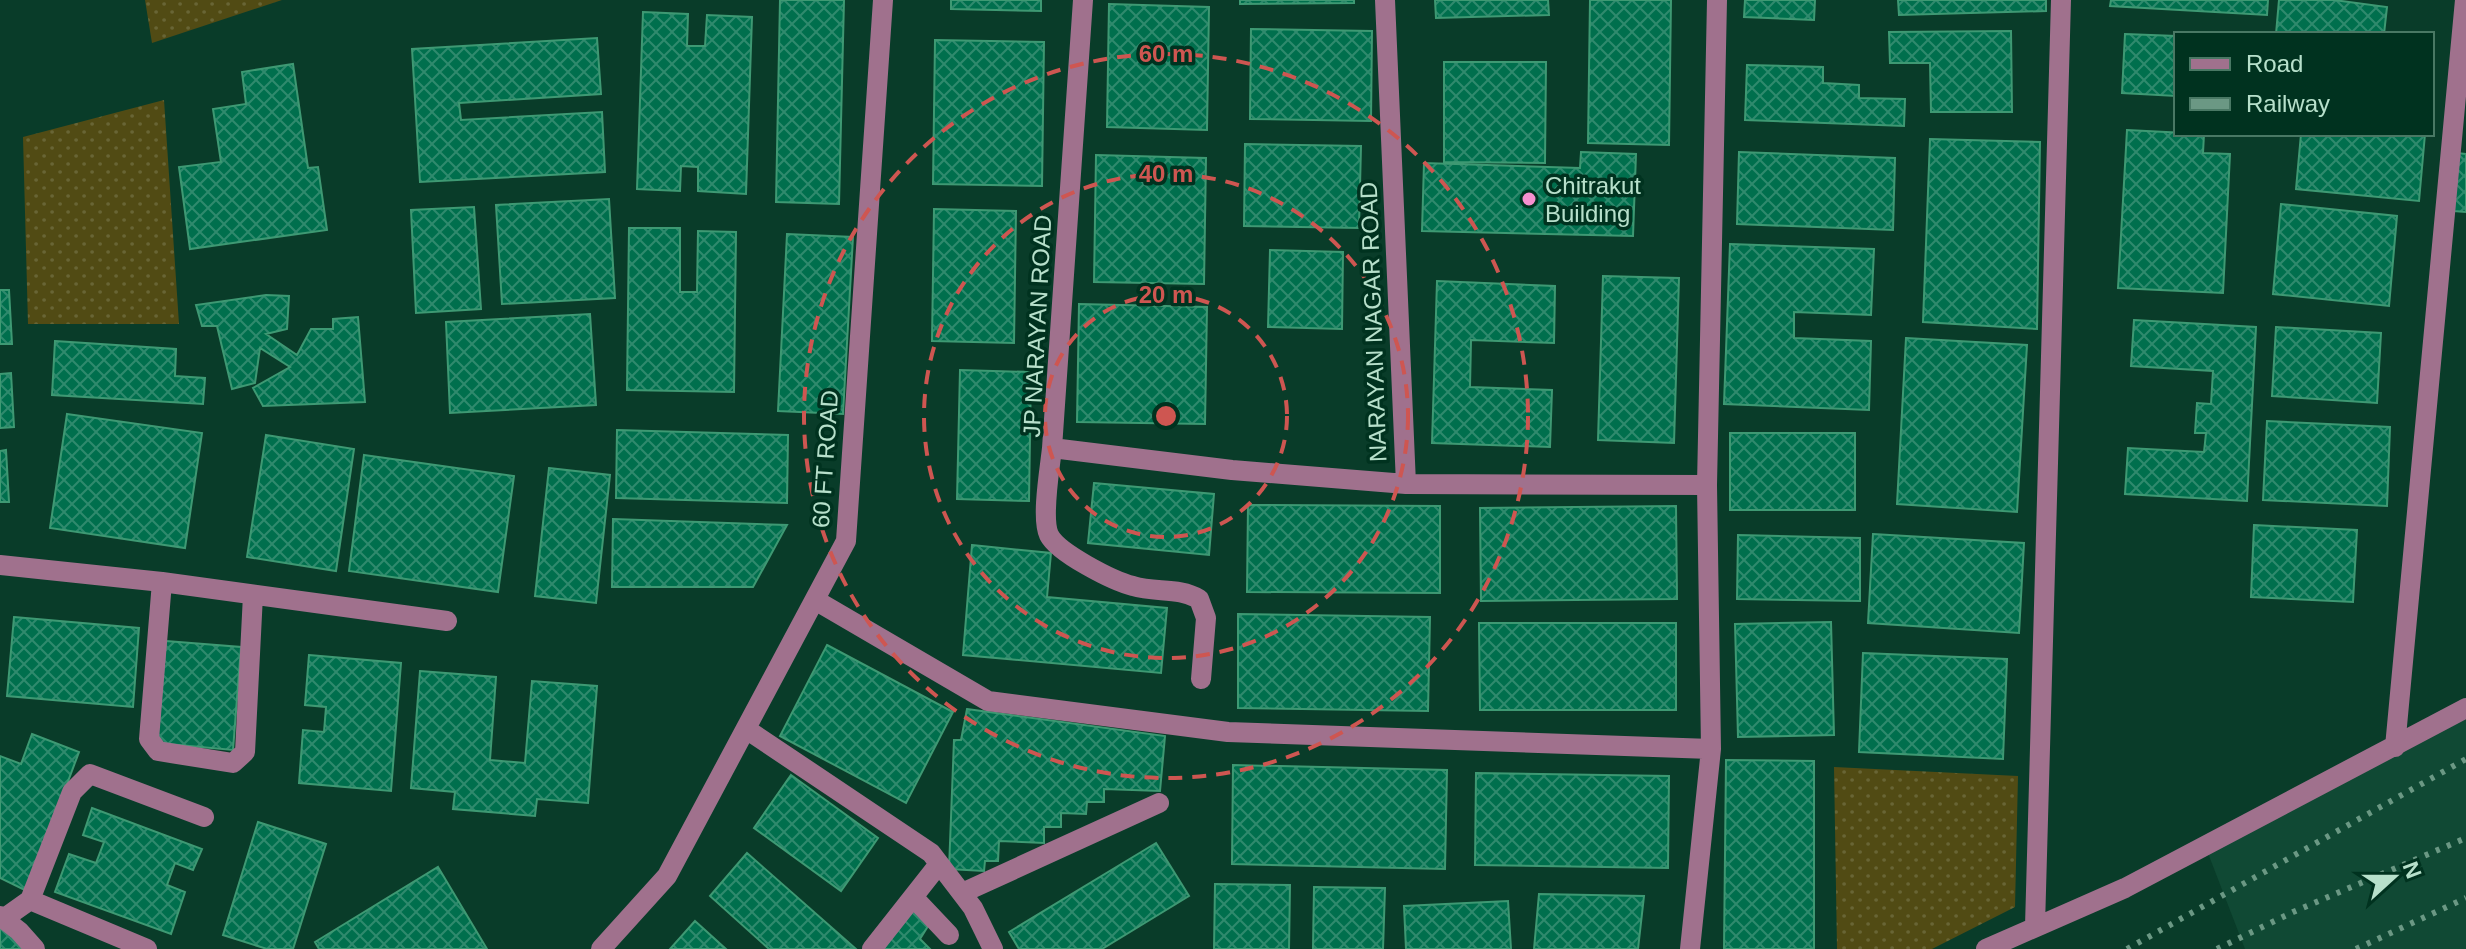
<svg xmlns="http://www.w3.org/2000/svg" width="2466" height="949" font-family="Arial,sans-serif">
<style>
.built{fill:#104934}
.grass{fill:url(#grass-dots)}
.building{fill:url(#building-cross-hatch);stroke:#3e9973;stroke-width:2}
.lines{fill:none;stroke-linecap:round;stroke-linejoin:round}
.minor{stroke:#a0718d;stroke-width:20}
.rail{stroke:#6b9884;stroke-width:6;stroke-dasharray:4 8;stroke-linecap:butt}
.ring{fill:none;stroke:#ce5651;stroke-width:4;stroke-dasharray:14 10}
.poi-dot{fill:#f690cf;stroke:#00321f;stroke-width:3}
.labels{text-anchor:middle;dominant-baseline:central;stroke-width:7;stroke-linejoin:round;paint-order:stroke}
.poi-label{font-size:24px;fill:#b7e0cb;stroke:#00321f;text-anchor:start}
.street-label{font-size:24px;fill:#b7e0cb;stroke:#00321f}
.centre{fill:#ce5651;stroke:#00321f;stroke-width:4}
.ring-label{font-size:24px;text-anchor:middle;font-weight:bold;fill:#ce5651;stroke:#00321f;stroke-width:7;stroke-linejoin:round;paint-order:stroke}
</style>
<defs>
<pattern id="grass-dots" width="8" height="8" patternUnits="userSpaceOnUse" patternTransform="scale(2)"><rect width="8" height="8" fill="#514b14"/><path d="M2 2h.1M6 6h.1" fill="none" stroke="#686535" stroke-width="1.8" stroke-linecap="round"/></pattern>
<pattern id="building-cross-hatch" width="8" height="8" patternUnits="userSpaceOnUse" patternTransform="scale(2)"><rect width="8" height="8" fill="#006f4d"/><path d="M0 0l8 8M0 8l8-8" fill="none" stroke="#2f8a6d"/></pattern>
</defs>
<rect width="100%" height="100%" fill="#093c29"/>
<path class="built" d="M2466,707V949H2245L2206,848Z"/>
<path class="grass" d="M145,0H282L152,43Z
M164,100L179,324H28L23,137Z
M1834,767L2018,776L2015,907L1932,949H1837Z"/>
<path class="building" d="M780,0H844L839,204L776,202Z
M951,0H1041V11L951,9Z
M1240,0H1354V3L1240,4Z
M1435,0H1548L1549,15L1436,18Z
M1590,0H1671L1669,145L1588,143Z
M1745,0H1815L1814,20L1744,17Z
M1898,0H2046V11L1899,15Z
M2111,0H2268L2267,15L2110,6Z
M2279,0H2334L2387,7L2384,34H2276Z
M1109,4L1209,7L1207,130L1107,127Z
M643,12L688,14L687,46H705L707,15L752,17L746,194L698,191V167L681,166L680,191L637,189Z
M1251,29L1372,31L1371,121L1250,119Z
M2011,31L2012,112H1931L1930,63H1890L1889,32Z
M2125,34L2176,36V96L2122,93Z
M597,38L601,94L459,103L461,120L602,112L605,172L420,182L412,49Z
M935,40L1044,42L1042,186L933,184Z
M1444,62H1546L1545,163L1444,162Z
M293,64L308,168L318,167L327,230L190,249L179,167L221,162L213,109L246,104L242,72Z
M1747,65L1823,67V83L1859,85V98L1905,99L1904,126L1745,120Z
M2127,130L2204,134L2203,153L2230,154L2223,293L2118,288Z
M2301,134H2425L2419,201L2296,189Z
M1930,139L2040,142L2037,329L1923,322Z
M1245,144L1361,146L1359,228L1244,226Z
M1581,152L1636,154L1633,236L1422,231L1424,163L1580,168Z
M1739,152L1895,158L1893,230L1737,224Z
M2457,153L2466,154V212L2454,211Z
M1096,155L1206,158L1204,284L1094,282Z
M609,199L615,298L502,304L496,205Z
M2281,204L2397,216L2389,306L2273,294Z
M474,207L481,309L416,313L411,210Z
M934,209L1016,211L1014,343L932,341Z
M629,228H680V292H697L698,231L736,232L734,392L627,390Z
M787,234L853,237L843,414L778,411Z
M1730,244L1874,249L1871,315L1794,312V338L1871,341L1869,410L1724,404Z
M1270,250L1343,252L1342,329L1268,327Z
M1603,276L1679,278L1674,443L1598,440Z
M1437,281L1555,286L1554,343L1471,340L1470,387L1552,390L1550,447L1432,443Z
M0,290H9L12,344H0Z
M266,295L289,296L287,329L266,334L297,355L311,329H333V319L358,317L365,402L263,406L253,388L290,367L260,348L255,383L232,389L217,326H202L196,305Z
M1079,304L1207,307L1205,424L1077,422Z
M590,314L596,405L450,413L446,322Z
M2134,320L2256,327L2247,501L2125,494L2128,448L2204,452L2206,433H2195L2197,403L2211,404L2213,371L2131,366Z
M2276,327L2381,333L2377,403L2272,396Z
M1906,338L2027,345L2017,512L1897,504Z
M55,341L176,349L175,376L205,378L203,404L52,395Z
M960,370L1031,372L1029,501L957,499Z
M11,373L14,427L0,428V374Z
M67,414L202,433L185,548L50,528Z
M2267,421L2390,427L2387,506L2263,500Z
M617,430L788,435L787,503L616,498Z
M1730,433H1855V510H1730Z
M266,435L354,449L336,571L247,557Z
M6,450L9,502H0V451Z
M364,455L514,476L498,592L349,571Z
M549,468L610,475L596,603L535,596Z
M1094,483L1214,494L1209,555L1088,543Z
M1248,505L1440,506V593L1247,592Z
M1676,506L1677,599L1481,601L1480,508Z
M613,519L787,525L753,587H612Z
M2254,525L2357,530L2353,602L2251,597Z
M1873,534L2024,543L2019,633L1868,623Z
M1738,535L1860,538V601L1737,599Z
M972,545L1051,553L1047,597L1167,608L1161,673L963,655Z
M1238,614L1430,617L1428,711L1238,708Z
M14,617L139,628L133,707L7,696Z
M1831,622L1834,735L1738,737L1735,624Z
M1479,623H1676V710H1480Z
M166,641L241,647L233,750L157,743Z
M827,645L953,712L906,803L780,736Z
M1863,653L2007,659L2003,759L1859,752Z
M309,655L401,663L391,791L299,783L303,730L324,732L326,707L305,705Z
M420,671L496,677L490,760L525,763L532,681L597,686L588,803L537,799L535,816L453,809L455,792L411,788Z
M967,709L1165,736L1160,791L1104,789V802H1087L1086,814L1061,813V827H1044V843L999,841L998,861H985L984,871L949,869L954,740H961Z
M32,734L79,752L27,891L0,878V756L21,764Z
M1726,760L1814,761V949H1724Z
M1233,765L1447,770L1445,869L1232,864Z
M1476,773L1669,776L1668,868L1475,865Z
M791,775L878,838L841,891L754,828Z
M92,808L202,849L193,870L175,863L167,885L185,892L171,934L55,892L69,854L96,863L104,842L83,835Z
M258,822L326,844L293,949H267L223,935Z
M1156,843L1189,896L1102,949H1019L1009,932Z
M747,853L856,949H769L710,896Z
M438,867L487,949H319L315,942Z
M1215,884L1290,885L1289,949H1214Z
M1314,887L1385,888L1383,949H1313Z
M1539,894L1644,896L1638,949H1534Z
M1508,901L1511,949H1406L1404,906Z
M915,908L930,923L920,939L930,949H883Z
M695,921L726,949H670Z
M0,926L26,949H0Z"/>
<g class="lines">
<path class="minor" d="M1083,0L1052,448L1232,470L1406,484
M1385,0L1406,484L1707,485
M1052,448C1050,468 1041,518 1049,535C1058,553 1113,581 1133,586C1155,593 1179,587 1199,599L1206,618L1201,679
M0,565L162,582L447,621
M162,582L149,739L158,751L233,763L245,752L253,595
M815,600L988,701L1228,732L1711,749
M746,729L931,853L973,908L993,949
M2395,747L2465,0
M962,893L1159,803
M913,897L949,935
M30,900L147,949
M0,916L19,931L35,949
M3,919L30,900L72,792L90,774L204,817
M2035,926L2061,0
M601,949L667,876L846,541L883,0
M872,949L939,864
M1690,949L1711,749L1707,485L1717,0
M1986,949L2125,888L2466,708"/>
<path class="rail" d="M2127,949L2466,759
M2217,949L2293,912L2466,838
M2356,949L2466,898"/>
</g>
<g class="ring">
<circle cx="1166" cy="416" r="121"/>
<circle cx="1166" cy="416" r="242"/>
<circle cx="1166" cy="416" r="362"/>
</g>
<circle class="poi-dot" cx="1529" cy="199" r="8"/>
<g class="labels">
<g class="poi-label">
<text x="1545" y="185">Chitrakut<tspan x="1545" dy="28">Building</tspan></text>
</g>
<g class="street-label">
<text transform="translate(1373 322) rotate(-92)">NARAYAN NAGAR ROAD</text>
<text transform="translate(1037 326) rotate(-87)">JP NARAYAN ROAD</text>
<text transform="translate(825 459) rotate(-86)">60 FT ROAD</text>
</g>
</g>
<circle cx="1166" cy="416" r="12" class="centre"/>
<g class="ring-label">
<text x="1166" y="62">60 m</text>
<text x="1166" y="182">40 m</text>
<text x="1166" y="303">20 m</text>
</g>
<rect x="2174" y="32" width="260" height="104" fill="#00321f" stroke="#497864" stroke-width="2"/>
<rect x="2190" y="58" width="40" height="12" fill="#a0718d" stroke="#497864" stroke-width="2"/>
<text x="2246" y="72" font-size="24" fill="#b7e0cb">Road</text>
<rect x="2190" y="98" width="40" height="12" fill="#6b9884" stroke="#497864" stroke-width="2"/>
<text x="2246" y="112" font-size="24" fill="#b7e0cb">Railway</text>
<g transform="translate(2394 877) rotate(69)" stroke="#00321f" stroke-width="6" paint-order="stroke">
<path d="M0-6L14 30L0 20L-14 30Z" fill="#b7e0cb"/>
<text y="-12" font-size="22" font-weight="bold" text-anchor="middle" fill="#b7e0cb">N</text>
</g>
</svg>
